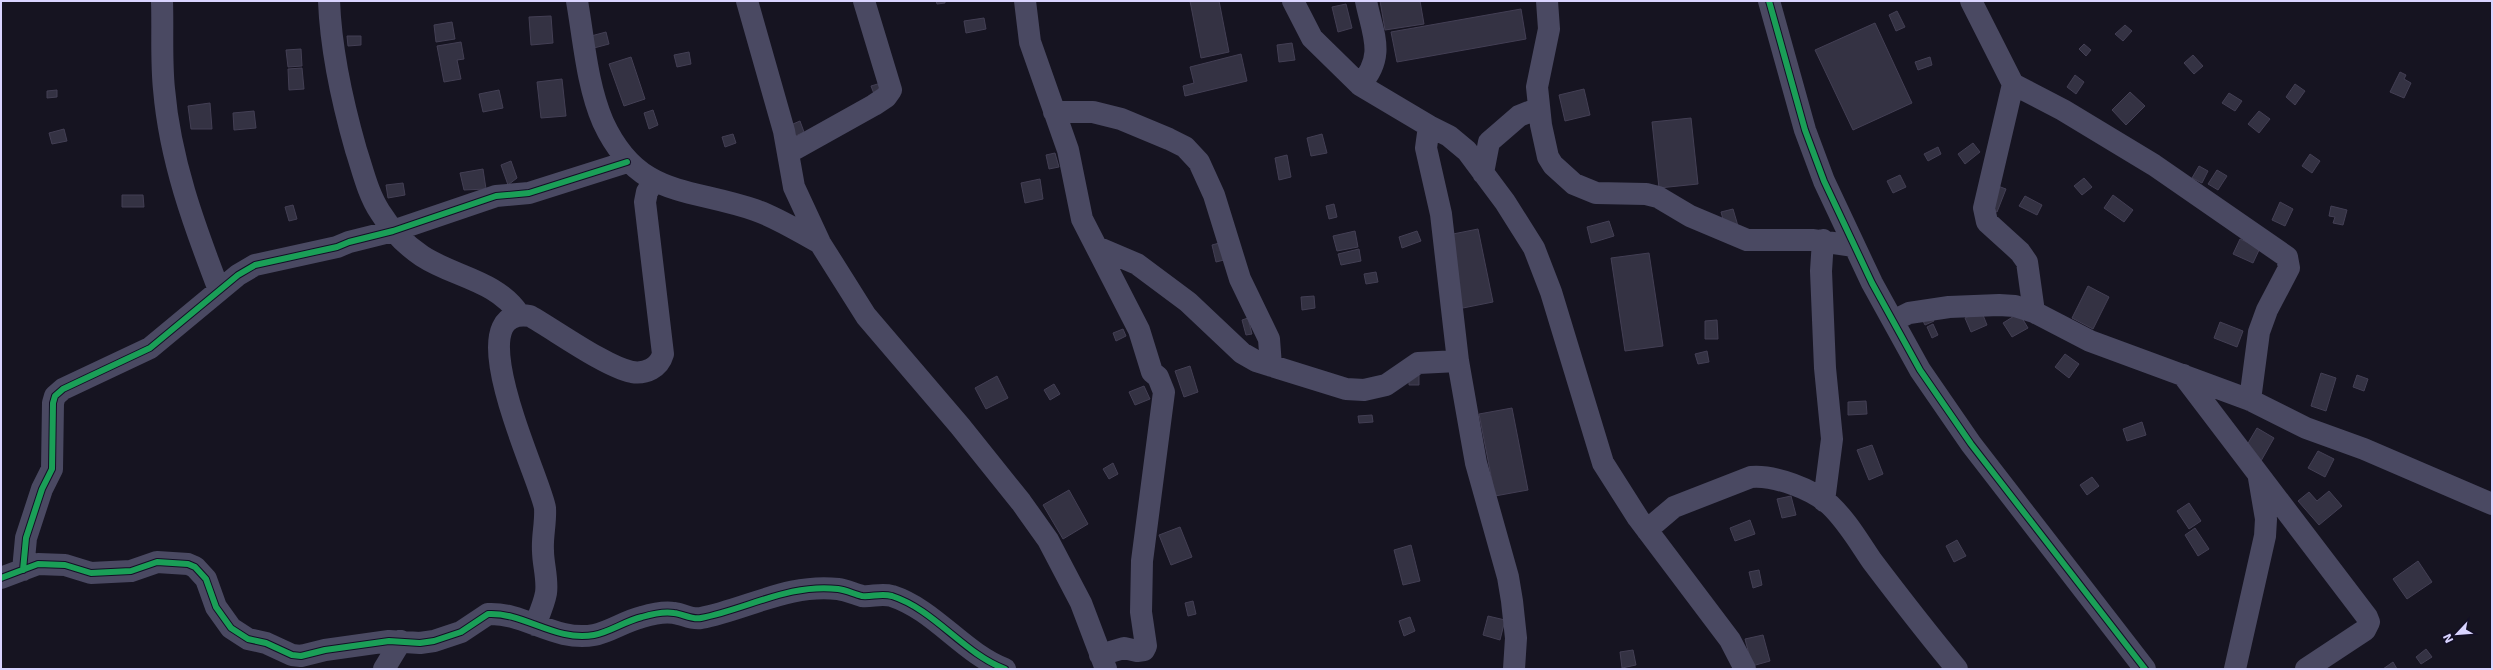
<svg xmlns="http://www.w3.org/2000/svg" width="2493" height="670" font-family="'DejaVu Sans',sans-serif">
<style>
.building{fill:#343243;stroke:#433f54}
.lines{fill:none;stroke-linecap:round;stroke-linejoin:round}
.street{stroke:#4a4962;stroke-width:22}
.cycleway-casing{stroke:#130f26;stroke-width:8}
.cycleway{stroke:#1a9f57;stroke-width:6}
</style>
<rect width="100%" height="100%" fill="#161421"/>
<path class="building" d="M936,1H945V3L937,4Z
M1190,1H1219L1229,52L1201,58Z
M1380,1H1420L1424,24L1385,30Z
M1346,4L1352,28L1338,32L1332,7Z
M1521,9L1526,39L1397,62L1391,32Z
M1897,11L1905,27L1896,31L1889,15Z
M551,16L553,43L531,45L529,17Z
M984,18L986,29L966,33L964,21Z
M452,22L455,39L436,42L434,25Z
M1875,23L1912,103L1853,130L1815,50Z
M2125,25L2132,31L2123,41L2115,34Z
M606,32L609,44L594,48L591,36Z
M347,36H361V45L348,46Z
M461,42L464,59L457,60L461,79L444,82L437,46Z
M1292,43L1295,60L1279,62L1277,45Z
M2084,44L2091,50L2086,56L2079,49Z
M301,49L302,66L288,67L286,50Z
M689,52L691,64L677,67L674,55Z
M1241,54L1247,81L1185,96L1183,86L1194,83L1190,67Z
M2193,55L2203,66L2194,74L2184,63Z
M631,57L645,99L624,106L609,64Z
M1930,57L1932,65L1918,70L1915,62Z
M302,68L304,89L289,90L288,69Z
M2400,72L2406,75L2404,79L2411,83L2404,98L2390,92Z
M2075,75L2084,82L2076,94L2067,87Z
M562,79L566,116L541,118L537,82Z
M881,83L876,99L871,86Z
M2295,84L2305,91L2295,105L2286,97Z
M1584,89L1590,115L1565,121L1559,95Z
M57,90V97L47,98V91Z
M499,90L503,108L483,112L479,94Z
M2130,92L2145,106L2126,125L2112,110Z
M2229,93L2242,101L2235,111L2222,103Z
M210,103L212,129H191L188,106Z
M653,110L658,125L649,129L644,113Z
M254,111L256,128L234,130L233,113Z
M2259,111L2270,119L2259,133L2248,124Z
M1691,118L1698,184L1659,188L1652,122Z
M800,121L804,132L791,138L786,127Z
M64,129L67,141L52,144L49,133Z
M733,134L736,143L725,147L722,137Z
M1322,134L1327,153L1311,156L1307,138Z
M1973,143L1980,152L1965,164L1958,154Z
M1938,147L1941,154L1928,161L1924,154Z
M1055,153L1059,167L1049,169L1046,155Z
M2310,154L2320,161L2312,173L2302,166Z
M1287,155L1291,177L1279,180L1275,158Z
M511,161L517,178L508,185L501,165Z
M2199,166L2208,171L2202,183L2192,178Z
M483,169L486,189L464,190L460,173Z
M2217,170L2227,176L2218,190L2208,184Z
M1900,175L1906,187L1893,193L1887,181Z
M2084,178L2092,187L2082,195L2074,186Z
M1040,179L1043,199L1025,203L1021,183Z
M403,183L405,195L388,198L386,185Z
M1995,185L2006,189L1997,212L1986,208Z
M122,195H143L144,207H122Z
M2113,195L2133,210L2124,222L2104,208Z
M2025,196L2042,205L2037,215L2019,206Z
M2280,202L2293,209L2285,226L2272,220Z
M1334,204L1337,217L1329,219L1326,206Z
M293,205L297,219L289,221L285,207Z
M2331,206L2347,210L2343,225L2333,223L2335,217L2329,216Z
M1733,209L1738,226L1726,230L1721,212Z
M1609,221L1614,236L1591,243L1587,227Z
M1478,229L1493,302L1458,309L1443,236Z
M1355,231L1358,247L1337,251L1333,236Z
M1417,231L1421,241L1402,248L1399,237Z
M2240,239L2260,248L2253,263L2233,254Z
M1223,242L1228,259L1216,262L1212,245Z
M1359,249L1361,261L1341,265L1338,254Z
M1649,253L1663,346L1625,351L1611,258Z
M1376,272L1378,282L1366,284L1364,274Z
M2088,286L2109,297L2093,329L2072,318Z
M1314,296L1315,308L1302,310L1301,297Z
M1928,310L1934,321L1925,325L1920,315Z
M1981,310L1987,325L1971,332L1965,318Z
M2019,313L2028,328L2012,337L2003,323Z
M1248,318L1252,334L1246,335L1242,320Z
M1717,320L1718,339H1705V321Z
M2220,322L2243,331L2237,347L2214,338Z
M1933,324L1938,335L1932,338L1927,327Z
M1123,329L1126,336L1116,341L1113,333Z
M1707,351L1709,362L1698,364L1695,354Z
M2065,354L2079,364L2069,378L2055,367Z
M1190,366L1198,392L1184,397L1175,371Z
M2321,373L2336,378L2326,411L2311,406Z
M1409,374L1419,375V385H1409Z
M2357,375L2368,379L2364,391L2353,387Z
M997,376L1008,398L986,409L975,388Z
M1054,384L1060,394L1050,400L1044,390Z
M1144,386L1150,399L1135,405L1129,392Z
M1866,401L1867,414L1848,415V402Z
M1512,408L1528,490L1495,496L1479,414Z
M1372,415L1373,422L1359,423L1358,416Z
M2142,422L2146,435L2127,441L2123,429Z
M2257,428L2274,438L2261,461L2244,450Z
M1872,445L1883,474L1869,480L1857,450Z
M2318,451L2334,459L2325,477L2308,468Z
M1113,463L1118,474L1109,479L1103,469Z
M2092,477L2099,486L2087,495L2080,485Z
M1069,490L1088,524L1063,539L1043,505Z
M2329,491L2342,506L2319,525L2298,501L2309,492L2317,501Z
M1791,496L1796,515L1782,518L1777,499Z
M2189,503L2201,521L2189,529L2177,511Z
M1750,520L1755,534L1735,541L1730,528Z
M1180,527L1192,557L1171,565L1159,535Z
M2195,528L2209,549L2198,556L2185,535Z
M1957,540L1966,556L1954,562L1946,546Z
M1411,545L1420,581L1403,585L1394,550Z
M2418,561L2432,582L2407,599L2393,579Z
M1759,570L1762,585L1753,588L1749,572Z
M1193,601L1196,614L1188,616L1185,603Z
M1488,616L1505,620L1500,640L1483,635Z
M1410,617L1415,631L1404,636L1399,621Z
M1763,635L1770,661L1752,666L1745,639Z
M2426,649L2432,657L2421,664L2416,657Z
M1633,650L1636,665L1622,668L1620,652Z
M2393,662L2397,669H2383Z"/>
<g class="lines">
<path class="street" d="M162,1C163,30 161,60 164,89C170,160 194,225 219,290
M329,1C331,52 342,101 356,150C363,171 368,194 380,212C391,230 404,244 422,256C454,277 496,280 519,314
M577,1C584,41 587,85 603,122C638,198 688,187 755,210C778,218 798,231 820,243
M747,1L784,131L794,187L820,243L866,316L960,426L1021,502L1048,540L1081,603L1106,669
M1025,1L1030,42L1068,150L1082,219L1139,330L1152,372L1158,377L1164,392L1142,561L1141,612L1146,646L1144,650L1137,651L1124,648L1100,655
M1293,1L1312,38L1360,85L1429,126L1426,148L1441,214L1458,361L1471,435L1476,463L1508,577L1512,601L1516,638L1514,669
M1547,1L1549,29L1537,87L1541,125L1548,157L1553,165L1574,184L1596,193L1646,194L1658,197L1690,216L1747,240H1812L1854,246
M1769,1L1805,130L1824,181L1872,283L1920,370L1971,444L2145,669
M1971,1L2013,84L2063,110L2154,165L2287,257L2289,268L2267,310L2259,332L2250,400
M2013,84L1984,208L1987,222L2020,252L2027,262L2034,312
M1360,85C1386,56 1373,35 1366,1
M1054,112H1093L1121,119L1169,139L1185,147L1199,162L1214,195L1240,279L1269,339L1271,366
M1429,126L1449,136L1467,151L1505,202L1534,248L1551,292L1603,463L1638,518L1730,640L1745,669
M788,153L874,105L886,97L891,90L864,1
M1483,173L1489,142L1519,116L1539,108
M1823,240L1821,271L1825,368L1832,439L1824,501
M1097,247L1137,264L1188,302L1242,353L1256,361L1346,389L1364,390L1386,385L1418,363L1458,361
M1893,321L1909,313L1949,307L1999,305L2015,306L2034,312L2090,341L2250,400L2306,428L2364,449L2492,504
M2183,375L2367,617L2369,622L2365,630L2306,669
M1647,530L1674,507L1751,477C1775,475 1812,489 1830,505C1847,521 1859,542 1872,561C1900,598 1928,634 1957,669
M23,570L26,538L42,489L52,469L53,403L55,396L63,389L150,348L238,275L255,265L337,247L349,242L393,231L496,196L529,193L627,162
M1,578L38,564L65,565L91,573L131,571L157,562L188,564L195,567L206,579L216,607L231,628L248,639L266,643L292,655L301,656L325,650L389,641L420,643L434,641L461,632L488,614C524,612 555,642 594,635C610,632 625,621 642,617C652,614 663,611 674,613C683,614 692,620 701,618C747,609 790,583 838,589C846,590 854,594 862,596C872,597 881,593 892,596C935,610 963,653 1005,669
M535,625C539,615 544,604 546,593C548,579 543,564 543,551C542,536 546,523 545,508C541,480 454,304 530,316C555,330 606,367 632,372C646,374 659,368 663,354L645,202L647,192L654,181
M384,669L401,641
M2235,669L2265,536L2266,519L2259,478"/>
<defs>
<path id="cycleway" d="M1769,1L1805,130L1824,181L1872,283L1920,370L1971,444L2145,669
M23,570L26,538L42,489L52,469L53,403L55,396L63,389L150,348L238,275L255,265L337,247L349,242L393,231L496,196L529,193L627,162
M1,578L38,564L65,565L91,573L131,571L157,562L188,564L195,567L206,579L216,607L231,628L248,639L266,643L292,655L301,656L325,650L389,641L420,643L434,641L461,632L488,614C524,612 555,642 594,635C610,632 625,621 642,617C652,614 663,611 674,613C683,614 692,620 701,618C747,609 790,583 838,589C846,590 854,594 862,596C872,597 881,593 892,596C935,610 963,653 1005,669"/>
</defs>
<use href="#cycleway" class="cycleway-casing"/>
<use href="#cycleway" class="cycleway"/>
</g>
<rect width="2493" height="670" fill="none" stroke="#d9d4ff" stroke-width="4"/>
<g transform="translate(2457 634) rotate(244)" stroke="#130f26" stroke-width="3" paint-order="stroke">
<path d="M0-3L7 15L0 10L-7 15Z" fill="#d9d4ff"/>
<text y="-6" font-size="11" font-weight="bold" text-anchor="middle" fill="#d9d4ff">N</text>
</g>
</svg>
